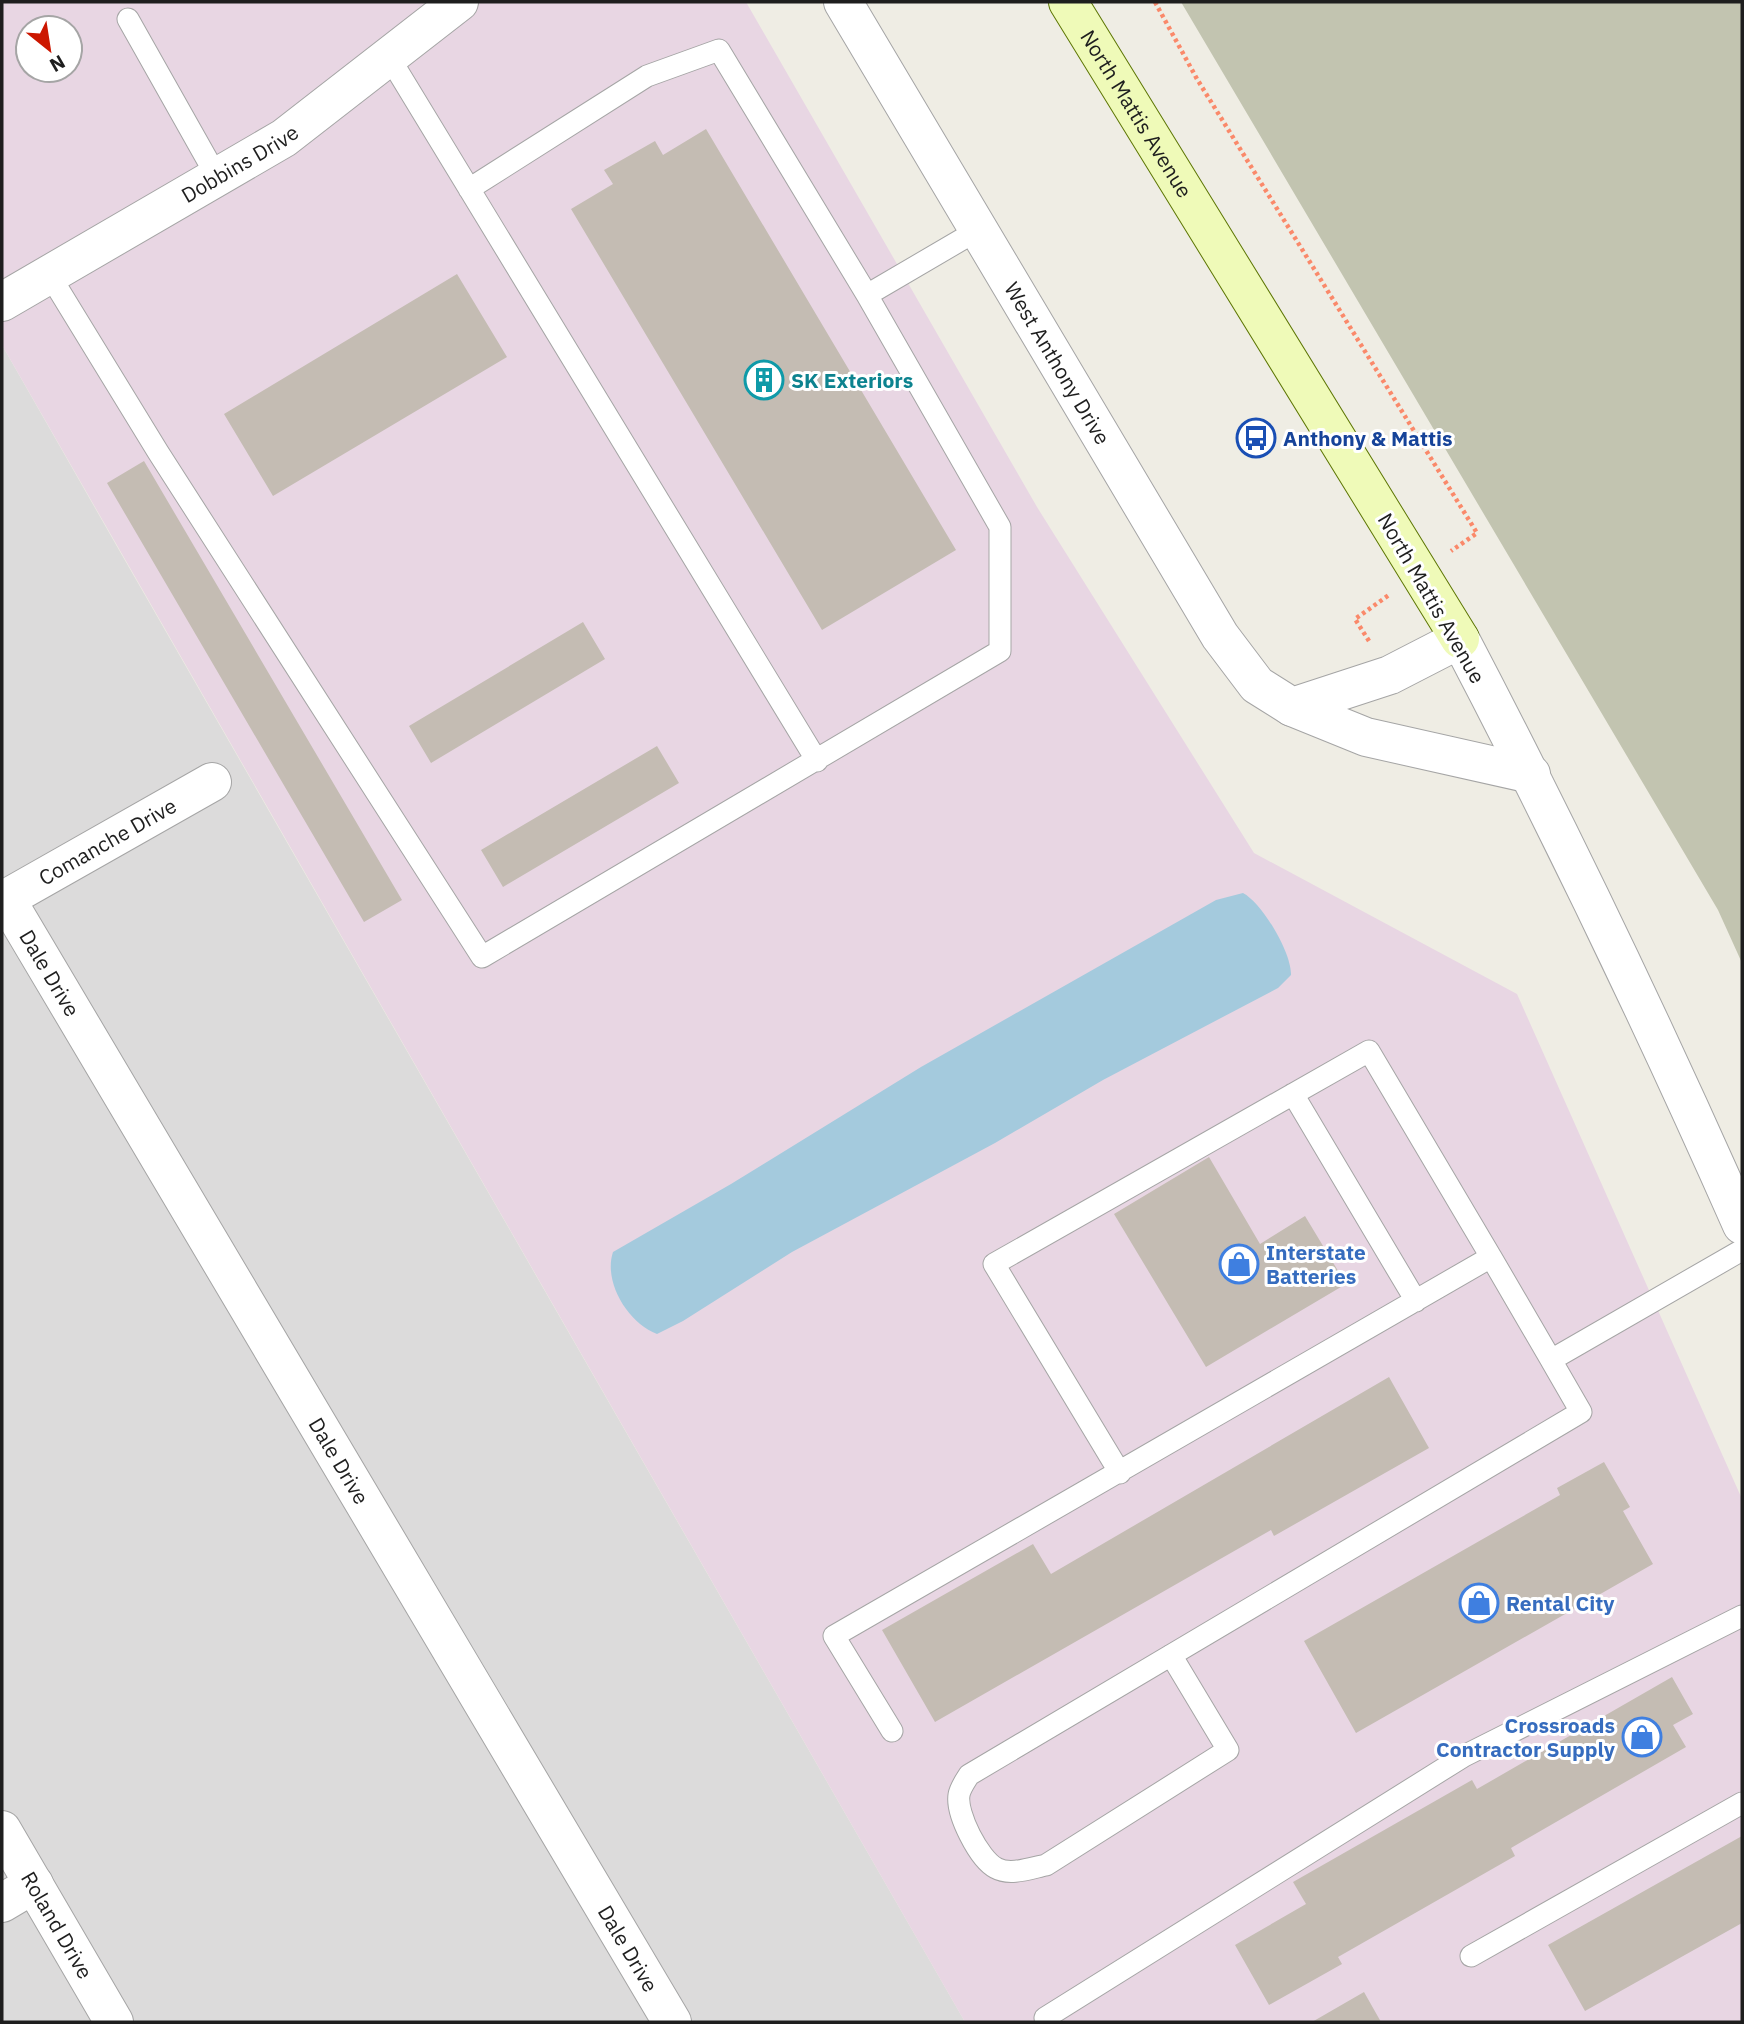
<svg xmlns="http://www.w3.org/2000/svg" width="1744" height="2024" font-family="'IBM Plex Sans',sans-serif">
<style>
.residential{fill:#dcdbdb}
.industrial{fill:#e8d6e3;fill-rule:evenodd}
.construction{fill:#c2c4b0}
.water{fill:#a4cadd}
.building{fill:#c4bcb3}
.lines{fill:none;stroke-linecap:round;stroke-linejoin:round}
.service-casing{stroke:#a5a5a5;stroke-width:23}
.minor-casing{stroke:#a5a5a5;stroke-width:40}
.tertiary-casing{stroke:#a5a5a5;stroke-width:40}
.secondary-casing{stroke:#5d7604;stroke-width:40}
.path{stroke:#fa896a;stroke-width:4.5;stroke-dasharray:3.5 3.5;stroke-linecap:butt}
.service{stroke:#fff;stroke-width:21}
.minor{stroke:#fff;stroke-width:38}
.tertiary{stroke:#fff;stroke-width:38}
.secondary{stroke:#effab8;stroke-width:38}
.labels{text-anchor:middle;dominant-baseline:central;stroke-width:6;stroke-linejoin:round;paint-order:stroke}
.street-label{font-size:21px;fill:#1e1e1e;stroke:#fff}
.culture-label{font-size:21px;font-weight:bold;fill:#0d838f;stroke:#fff;text-anchor:start}
.transit-label{font-size:21px;font-weight:bold;fill:#164399;stroke:#fff;text-anchor:start}
.shop-label{font-size:21px;font-weight:bold;fill:#366cbe;stroke:#fff;text-anchor:start}
</style>
<rect width="100%" height="100%" fill="#efede4"/>
<path class="residential" d="M2,345L119,550L965,2022H2Z"/>
<path class="industrial" d="M2,2H746L1037,507L1254,853L1517,994L1742,1499V2022H965L2,345ZM28,28H70V70H28Z"/>
<path class="construction" d="M1181,2H1742V963L1718,910Z"/>
<path class="water" d="M1243,893C1262,903 1292,953 1291,975L1278,988L1103,1080L995,1143L792,1252L683,1321L657,1334C628,1323 603,1282 613,1252L731,1184L921,1067L1216,900Z"/>
<path class="building" d="M706,129L956,550L822,630L571,209L613,184L604,170L655,141L663,155Z
M457,274L507,357L273,496L224,414Z
M144,461L402,900L364,922L107,483Z
M583,622L605,659L431,763L409,726Z
M657,746L679,783L503,887L481,850Z
M1209,1157L1260,1244L1305,1216L1346,1284L1206,1367L1114,1214Z
M1389,1377L1429,1448L1274,1536L1271,1530L935,1722L882,1630L1033,1544L1051,1574Z
M1604,1462L1630,1507L1623,1511L1653,1564L1356,1733L1304,1641L1560,1495L1557,1488Z
M1672,1677L1693,1714L1673,1725L1686,1747L1511,1848L1515,1856L1338,1957L1342,1964L1269,2005L1235,1945L1306,1904L1293,1882L1472,1780L1477,1789Z
M1742,1836V1923L1585,2011L1548,1945Z
M1364,1992L1381,2022H1312Z"/>
<g class="lines">
<defs>
<path id="service" d="M128,19L217,177
M389,57L817,761
M49,274L158,452L482,957L1000,651V527L867,295L719,50L647,76L469,189
M867,295L978,230
M1293,1094L1416,1301
M1120,1473L994,1264L1369,1051L1491,1257
M1171,1655L1228,1750L1046,1865C1031,1868 1010,1876 996,1868C979,1859 956,1814 959,1795C960,1788 966,1780 969,1775L1581,1412L1551,1360L1742,1250
M892,1731L834,1636L1491,1257L1551,1360
M1471,1956L1742,1803
M1045,2018L1464,1756L1742,1616"/>
<g id="minor">
<path id="s1" d="M2,302L284,138L459,2"/>
<path id="s2" d="M6,899L672,2022"/>
<path id="s3" d="M2,901L212,782"/>
<path id="s4" d="M2,1830L114,2022"/>
<path d="M2,1903L34,1884"/>
</g>
<g id="tertiary">
<path id="s5" d="M843,2L1220,636L1257,685L1292,707L1390,675L1460,639C1561,832 1654,1026 1742,1225"/>
<path d="M1292,707L1366,737L1531,774"/>
</g>
<g id="secondary">
<path id="s6" d="M1068,2L1460,639"/>
</g>
</defs>
<use href="#service" class="service-casing"/>
<use href="#minor" class="minor-casing"/>
<use href="#tertiary" class="tertiary-casing"/>
<use href="#secondary" class="secondary-casing"/>
<path class="path" d="M1155,2L1197,79L1477,533L1451,551
M1369,641L1355,619L1389,595"/>
<use href="#service" class="service"/>
<use href="#minor" class="minor"/>
<use href="#tertiary" class="tertiary"/>
<use href="#secondary" class="secondary"/>
</g>
<defs>
<symbol id="building-ring" viewBox="-11 -11 22 22"><circle r="9.5" fill="#fff" stroke="#0f9aa8" stroke-width="1.5"/><path d="M-4-6H4V6H1V3H-1V6H-4ZM-2.5-4.3h1.7v1.8h-1.7ZM.8-4.3h1.7v1.8H.8ZM-2.5-1h1.7V.8h-1.7ZM.8-1h1.7V.8H.8Z" fill="#0f9aa8"/></symbol>
<symbol id="bus-ring" viewBox="-11 -11 22 22"><circle r="9.5" fill="#fff" stroke="#1a4fb4" stroke-width="1.5"/><path d="M-5-6H5V4H4V6H2V4H-2V6H-4V4H-5ZM-3.5-4V0h7V-4ZM-3.5 1.2v1.5H-2V1.2ZM2 1.2v1.5H3.5V1.2Z" fill="#1a4fb4"/></symbol>
<symbol id="shop-ring" viewBox="-11 -11 22 22"><circle r="9.5" fill="#fff" stroke="#3f7fe0" stroke-width="1.5"/><path d="M-5-2.5h2.3a2.7 3.5 0 0 1 5.4 0H5L5.5 6h-11ZM-1.5-2.5h3a1.5 2.3 0 0 0-3 0Z" fill="#3f7fe0"/></symbol>
</defs>
<g fill-rule="evenodd">
<use href="#building-ring" x="742" y="358" width="44" height="44"/>
<use href="#bus-ring" x="1234" y="416" width="44" height="44"/>
<use href="#shop-ring" x="1217" y="1242" width="44" height="44"/>
<use href="#shop-ring" x="1457" y="1581" width="44" height="44"/>
<use href="#shop-ring" x="1620" y="1715" width="44" height="44"/>
</g>
<g class="labels">
<g class="street-label">
<text stroke="none"><textPath href="#s6" startOffset="131">North Mattis Avenue</textPath></text>
<text stroke="none"><textPath href="#s1" startOffset="275">Dobbins Drive</textPath></text>
<text stroke="none"><textPath href="#s5" startOffset="420">West Anthony Drive</textPath></text>
<text transform="translate(1432 598) rotate(60)">North Mattis Avenue</text>
<text stroke="none"><textPath href="#s3" startOffset="121">Comanche Drive</textPath></text>
<text stroke="none"><textPath href="#s2" startOffset="86">Dale Drive</textPath></text>
<text stroke="none"><textPath href="#s2" startOffset="653">Dale Drive</textPath></text>
<text stroke="none"><textPath href="#s4" startOffset="110">Roland Drive</textPath></text>
<text stroke="none"><textPath href="#s2" startOffset="1220">Dale Drive</textPath></text>
</g>
<g class="culture-label">
<text x="791" y="380">SK Exteriors</text>
</g>
<g class="transit-label">
<text x="1283" y="438">Anthony &amp; Mattis</text>
</g>
<g class="shop-label">
<text x="1266" y="1252">Interstate<tspan x="1266" dy="24">Batteries</tspan></text>
<text x="1506" y="1603">Rental City</text>
<text x="1615" y="1725" text-anchor="end">Crossroads<tspan x="1615" dy="24">Contractor Supply</tspan></text>
</g>
</g>
<rect width="1744" height="2024" fill="none" stroke="#1e1e1e" stroke-width="7"/>
<g transform="translate(49 49) rotate(150)"><circle r="33" fill="#ffffff" stroke="#a5a5a5" stroke-width="2"/>
<path d="M0-5L12 26L0 18L-12 26Z" fill="#cc1700"/>
<text y="-10" font-size="19" font-weight="bold" text-anchor="middle" fill="#1e1e1e">N</text>
</g>
</svg>
